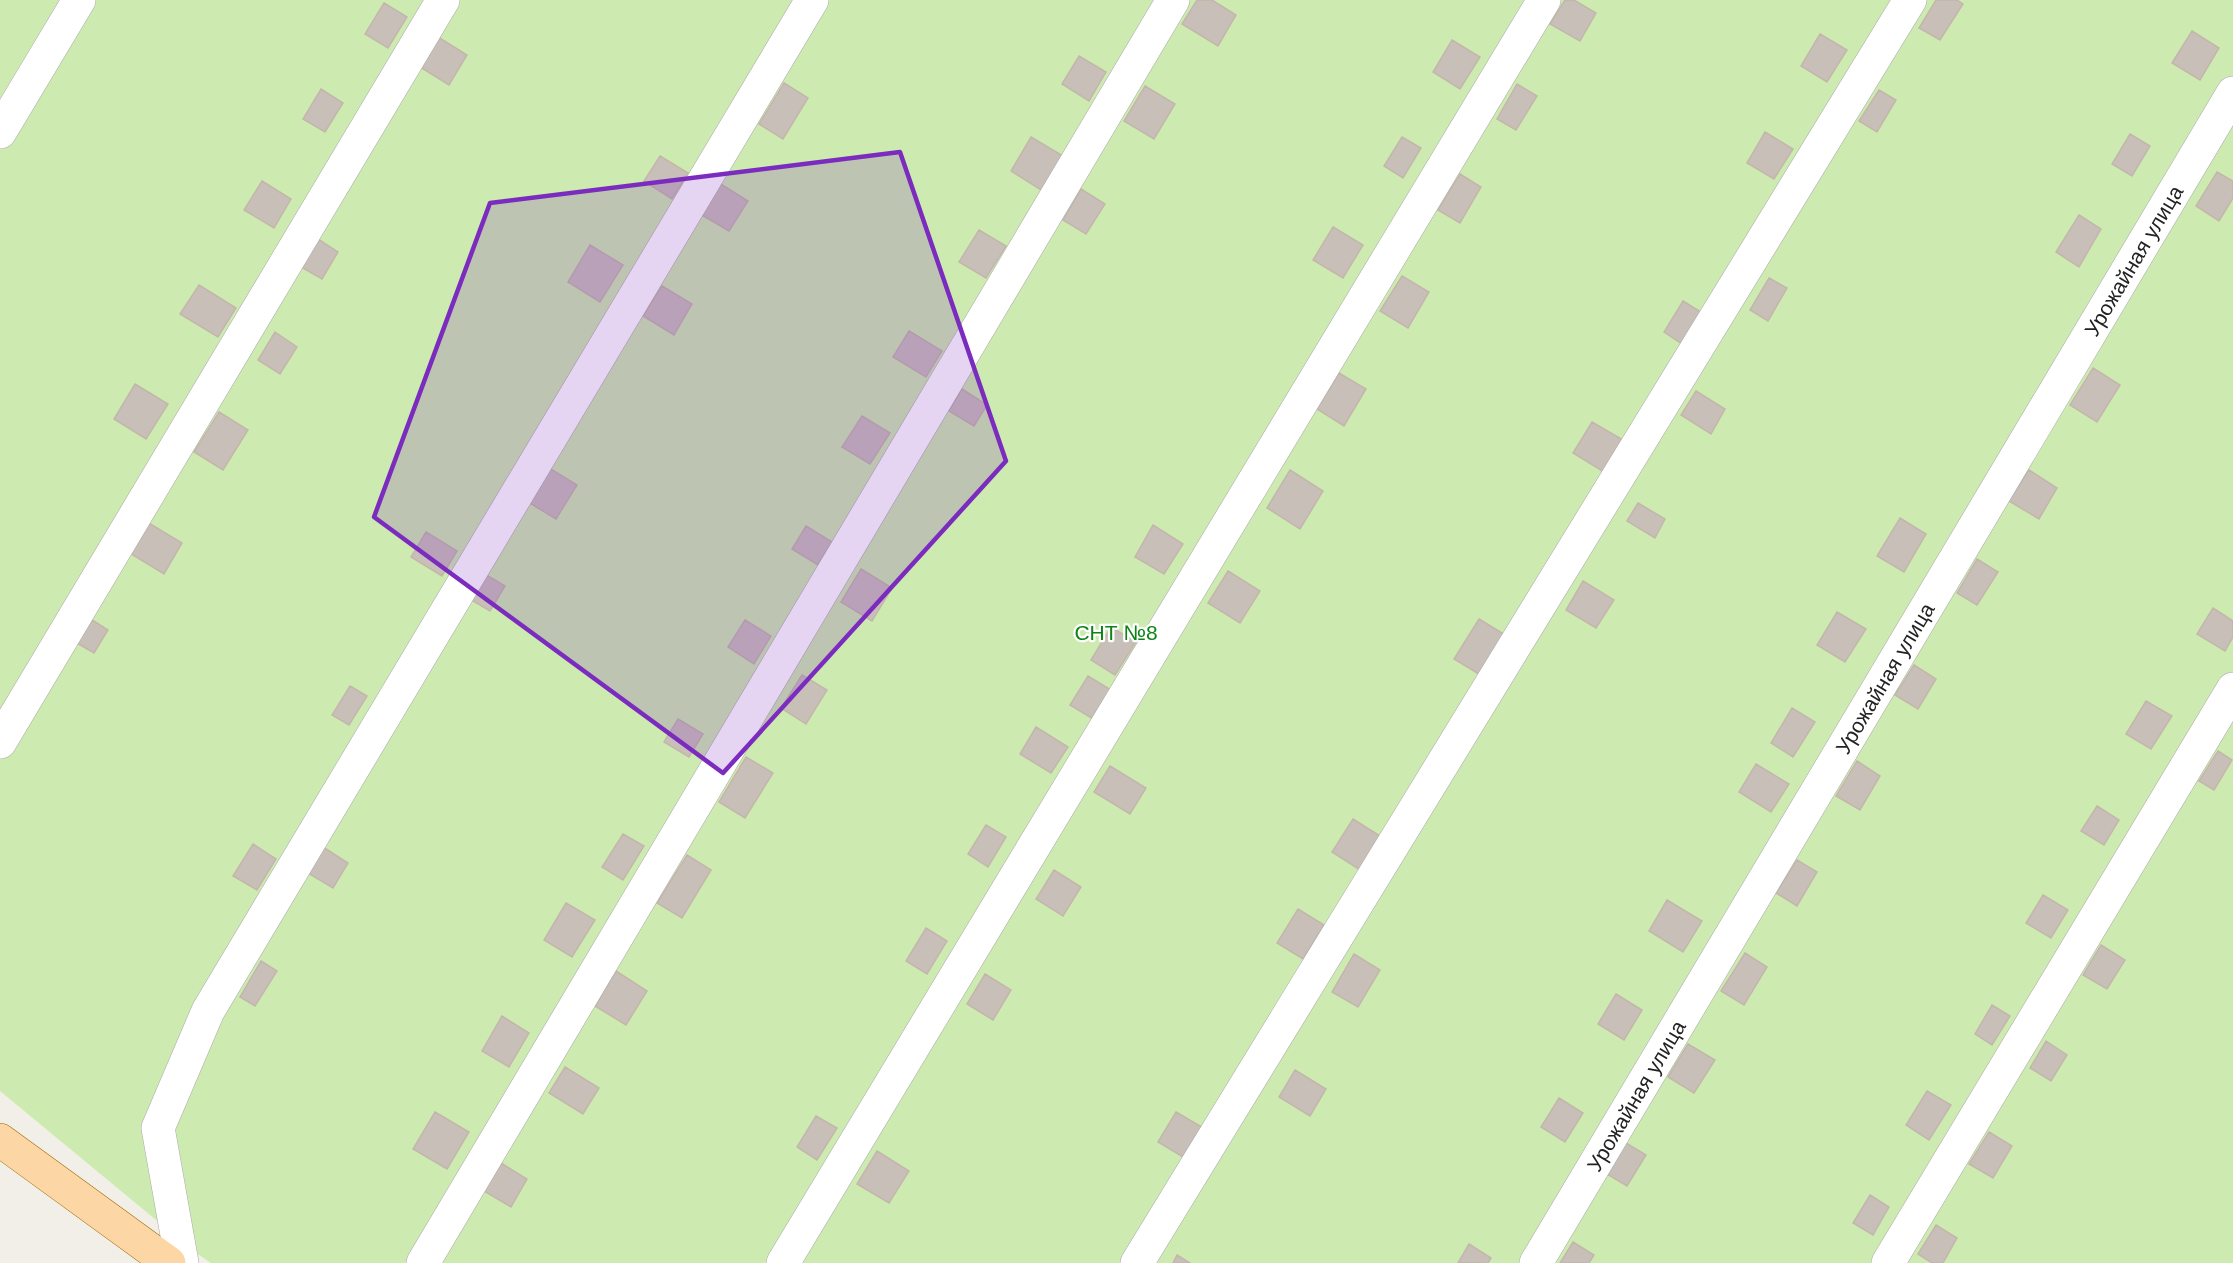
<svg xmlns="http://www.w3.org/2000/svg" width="2233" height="1263" font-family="Arial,sans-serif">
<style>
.grass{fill:#cdebb0}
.building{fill:#c7bfb8;stroke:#c4b6ab;stroke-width:1.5}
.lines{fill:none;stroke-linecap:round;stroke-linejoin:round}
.minor-casing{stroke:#a9a9a9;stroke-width:34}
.major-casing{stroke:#a06b00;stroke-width:34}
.minor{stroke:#fff;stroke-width:33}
.major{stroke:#fcd6a4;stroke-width:33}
.marked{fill:#7b2cbf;fill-opacity:0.2;stroke:#7b2cbf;stroke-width:4.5;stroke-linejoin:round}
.labels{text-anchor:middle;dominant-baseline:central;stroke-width:4.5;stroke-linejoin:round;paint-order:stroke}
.street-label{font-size:21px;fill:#222;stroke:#fff}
.park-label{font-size:21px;fill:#0c8416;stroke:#fff}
</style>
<rect width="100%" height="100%" fill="#f2efe9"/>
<path class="grass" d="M0,0H2233V1263H211L196,1253L0,1091Z"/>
<path class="building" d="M1197,0H1212L1236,15L1218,46L1182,24Z
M1565,0H1574L1596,13L1580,41L1550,24Z
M1936,0H1957L1963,4L1940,40L1919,28Z
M384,3L407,17L388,48L365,34Z
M2192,31L2219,48L2200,80L2172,63Z
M1820,34L1847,50L1827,82L1801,66Z
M438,37L467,55L449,85L420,67Z
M1452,40L1480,57L1460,89L1433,72Z
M1079,56L1106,72L1089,101L1062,84Z
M784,83L808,98L783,139L759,124Z
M1517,84L1537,96L1516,130L1497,119Z
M1145,86L1175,104L1154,139L1124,121Z
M321,89L343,103L325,132L303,119Z
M1879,90L1896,100L1877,132L1859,121Z
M1765,132L1793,149L1774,179L1747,163Z
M2130,134L2150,146L2132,176L2112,164Z
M1031,137L1063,156L1041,190L1011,171Z
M1402,137L1421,148L1403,178L1384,166Z
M660,156L688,173L672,199L644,181Z
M2217,172L2233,181V198L2219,221L2196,206Z
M1460,174L1481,187L1460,223L1438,210Z
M262,181L291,199L274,228L244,210Z
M719,183L748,201L729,231L700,214Z
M1081,189L1105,204L1086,234L1063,220Z
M2079,215L2101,229L2079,267L2056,252Z
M1333,227L1363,245L1343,278L1313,260Z
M979,230L1006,246L986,278L959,262Z
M318,239L338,252L322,279L301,267Z
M590,245L623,265L600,302L568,282Z
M1402,276L1429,292L1408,328L1380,311Z
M1769,278L1787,288L1768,321L1750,310Z
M199,285L236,308L218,337L180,314Z
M662,286L692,304L674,335L643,316Z
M1683,301L1704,314L1685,346L1664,332Z
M909,331L942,351L926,377L893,357Z
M275,332L297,347L280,374L258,360Z
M2093,368L2120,385L2097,422L2070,405Z
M1339,373L1366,389L1344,426L1317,409Z
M135,384L168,404L146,439L114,419Z
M962,389L987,405L974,426L949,411Z
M1696,391L1725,409L1711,434L1681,415Z
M219,412L248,430L223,470L194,452Z
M862,416L890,433L870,464L842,447Z
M1592,422L1623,440L1604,472L1573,453Z
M549,468L577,485L556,519L528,502Z
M1290,470L1323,491L1300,529L1267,508Z
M2029,470L2057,488L2039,519L2009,501Z
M1638,503L1665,519L1655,538L1627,521Z
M1900,518L1926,534L1904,572L1877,556Z
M147,522L182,543L164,574L128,552Z
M1153,525L1183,544L1164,574L1135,557Z
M806,526L832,542L818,565L792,549Z
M426,532L457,551L442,576L411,557Z
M1977,559L1998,572L1977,605L1957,593Z
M861,569L892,588L872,621L841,602Z
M478,570L505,586L490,611L463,595Z
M1228,571L1260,591L1240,623L1208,603Z
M1583,581L1614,600L1596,628L1566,610Z
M2213,608L2233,621V637L2225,651L2197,634Z
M1837,612L1866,629L1845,662L1817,645Z
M89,618L108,630L94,653L75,642Z
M1479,619L1507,636L1482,676L1454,659Z
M745,620L771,636L754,664L728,647Z
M1111,627L1136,642L1115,675L1091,660Z
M1914,665L1936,679L1918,709L1895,695Z
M802,675L827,690L806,724L781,708Z
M1088,676L1111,690L1093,719L1070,705Z
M350,686L367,696L349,725L332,715Z
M2146,701L2172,716L2151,749L2126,734Z
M1792,708L1815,722L1793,757L1771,743Z
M678,719L703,734L689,757L664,742Z
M1036,727L1068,747L1051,773L1020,754Z
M2218,751L2232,760L2214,790L2199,781Z
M746,757L773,773L745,818L719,802Z
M1857,761L1880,776L1860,810L1836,796Z
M1756,764L1789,784L1771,812L1739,792Z
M1110,766L1146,788L1130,814L1094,792Z
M2097,806L2119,820L2104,845L2081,831Z
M1353,819L1380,836L1360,870L1332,852Z
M986,825L1006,837L988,867L968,854Z
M623,834L644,846L623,880L602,867Z
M253,844L276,859L257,890L233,876Z
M323,847L348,863L333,888L308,873Z
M687,855L711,870L682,918L657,903Z
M1797,860L1817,872L1797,906L1776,893Z
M1054,870L1081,887L1063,916L1036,899Z
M2043,895L2068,910L2051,938L2026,923Z
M1667,900L1702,921L1683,952L1649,931Z
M566,903L595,920L572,957L544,940Z
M1298,909L1324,925L1303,959L1277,943Z
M926,928L947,941L927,974L906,961Z
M2101,945L2125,960L2107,989L2083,975Z
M1745,953L1767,967L1744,1005L1721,991Z
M1354,954L1380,970L1358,1007L1332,992Z
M261,961L277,971L255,1006L240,997Z
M616,971L647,991L626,1025L595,1006Z
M985,974L1011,990L993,1020L967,1004Z
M1616,994L1642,1010L1624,1040L1598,1024Z
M1992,1005L2010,1016L1992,1045L1975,1034Z
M502,1016L529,1033L509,1067L482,1051Z
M2046,1041L2067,1055L2051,1081L2030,1068Z
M1688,1044L1715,1060L1694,1093L1668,1077Z
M565,1067L599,1088L583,1114L549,1093Z
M1295,1070L1326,1089L1310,1116L1279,1097Z
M1927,1091L1951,1105L1929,1140L1906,1125Z
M1559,1098L1583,1113L1565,1142L1541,1127Z
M435,1112L469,1132L447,1169L413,1149Z
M1176,1112L1207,1130L1188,1160L1158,1142Z
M816,1116L837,1128L817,1160L797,1147Z
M1989,1132L2012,1146L1993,1178L1969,1164Z
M1621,1140L1646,1155L1627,1186L1602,1171Z
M877,1151L909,1171L889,1203L857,1184Z
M501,1163L527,1179L511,1207L484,1191Z
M1870,1195L1889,1207L1873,1235L1853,1223Z
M1936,1225L1957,1238L1943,1263H1932L1918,1254Z
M1573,1242L1594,1255L1589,1263H1560Z
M1469,1244L1491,1258L1488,1263H1458Z
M1177,1255L1190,1263H1173Z"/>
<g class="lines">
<defs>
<g id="minor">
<path d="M0,132L79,0"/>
<path d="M0,742L443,0"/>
<path d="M182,1263L158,1128L208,1011L812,0"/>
<path d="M423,1263L1173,0"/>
<path d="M783,1263L1544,0"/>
<path d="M1137,1263L1910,0"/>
<path id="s1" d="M1536,1263L2233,93"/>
<path d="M1888,1263L2233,689"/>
</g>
<path id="major" d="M0,1140L169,1263"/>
</defs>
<use href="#minor" class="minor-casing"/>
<use href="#major" class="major-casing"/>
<use href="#minor" class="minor"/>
<use href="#major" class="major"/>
</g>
<path class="marked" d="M900,152L1006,461L723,773L374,517L490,203Z"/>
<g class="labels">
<g class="street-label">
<text stroke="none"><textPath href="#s1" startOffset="1167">Урожайная улица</textPath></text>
<text stroke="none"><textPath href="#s1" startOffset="681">Урожайная улица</textPath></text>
<text stroke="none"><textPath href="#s1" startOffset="195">Урожайная улица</textPath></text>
</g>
<g class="park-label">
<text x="1116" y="632">СНТ №8</text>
</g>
</g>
</svg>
